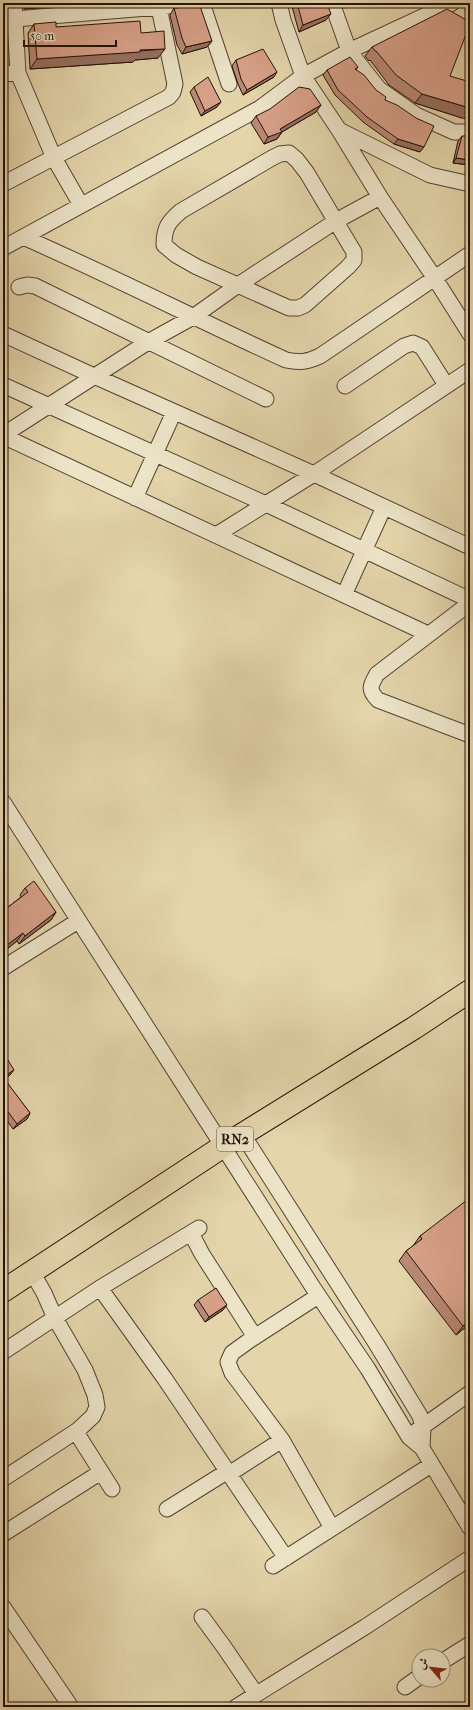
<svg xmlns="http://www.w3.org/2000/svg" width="473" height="1710" font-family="'IM FELL French Canon',Amiri,serif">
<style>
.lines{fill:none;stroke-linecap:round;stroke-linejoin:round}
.minor-casing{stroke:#534232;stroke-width:17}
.highway-casing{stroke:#231109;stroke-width:24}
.minor{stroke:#ede4c8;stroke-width:15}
.highway{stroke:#e4d5ab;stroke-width:22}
.wall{fill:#ba8a76;stroke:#231109}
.shaded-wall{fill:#977160;stroke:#231109}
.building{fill:#d8a189;stroke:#231109}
.labels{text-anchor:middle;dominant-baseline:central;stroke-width:4;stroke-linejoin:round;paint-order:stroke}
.shield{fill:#ede4c8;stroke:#605042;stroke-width:1}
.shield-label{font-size:14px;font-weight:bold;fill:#231109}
</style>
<rect width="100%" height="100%" fill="#e4d5ab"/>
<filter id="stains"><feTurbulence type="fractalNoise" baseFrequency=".005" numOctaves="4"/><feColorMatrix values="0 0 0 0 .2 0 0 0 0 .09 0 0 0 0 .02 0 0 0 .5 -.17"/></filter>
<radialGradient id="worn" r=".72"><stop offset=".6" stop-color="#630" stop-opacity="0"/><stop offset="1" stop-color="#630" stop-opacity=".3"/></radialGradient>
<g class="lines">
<defs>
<path id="minor" d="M14,3L18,73L54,158L81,205
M202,3L229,84
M279,3L283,20L303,76L339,130L380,197L434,277L470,334
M332,3L349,51L379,89L416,115L454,132H470
M3,20L159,7L197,3
M3,74L18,73
M339,130L430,175L470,184
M289,153L297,160L307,173L354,252V260L348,267L305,305L298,308H289L197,267L176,255L164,245C164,228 168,222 181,211L272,158L280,154Z
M3,184L169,97L173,92L175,84L158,3
M23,237C112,276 198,320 286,360C300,363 307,362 320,356L470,254
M3,248L260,108L303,76L349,51L452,3
M19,287L27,285L35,286L266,399
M3,334L94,376L314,474L470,547
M3,385L266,504L470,600
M345,386L404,346L413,343L422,347L446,385
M3,435L148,342L193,317L238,285L336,221L380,197
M3,436L428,634
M135,498L174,412
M216,535L314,474L470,370
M344,595L384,507
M470,603L377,674C370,686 368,690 378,700L470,735
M3,802L314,1289L368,1369L409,1437L422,1448L470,1528
M3,968L78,921
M243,1135L377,1345L420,1416L423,1427L422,1448
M191,1233L202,1254L255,1337
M100,1288L165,1379L286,1558
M318,1296L250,1340L232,1353L228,1362L232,1373L282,1440L332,1528
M3,1352L100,1288L199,1228
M76,1432L112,1489
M415,1432L470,1393
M229,1474L282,1440
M3,1479L78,1430L93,1416L97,1407L95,1395L85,1370L55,1318L44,1293L32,1272
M167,1509L228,1471
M3,1534L101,1472
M273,1566L431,1465
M3,1607L71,1707
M202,1617L224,1647L256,1694
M443,1661L470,1644
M405,1687L419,1677
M236,1707L365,1627L470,1558"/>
<path id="highway" d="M3,1291L222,1147L414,1028L470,991"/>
</defs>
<use href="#minor" class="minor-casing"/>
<use href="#highway" class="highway-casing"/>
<use href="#minor" class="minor"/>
<use href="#highway" class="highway"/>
</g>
<path class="wall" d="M24,3H99L24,9Z
M291,3H327L326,20L299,32Z
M174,8L212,41L207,47L182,54L177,45L170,15Z
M34,24L56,27L141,33L158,58L135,60L133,62L30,69L28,33Z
M372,47L450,76L462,118L415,103L389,85L370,60L369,61L365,56Z
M236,60L274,77L243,95L238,84L232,66Z
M358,67L356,70L385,100L420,152L394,144L363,122L335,95L323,75L327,70Z
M194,87L217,107L201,116L190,92Z
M321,105L316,112L282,132L277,139L264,144L251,123L256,116Z
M462,136L470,165L453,163L458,141Z
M25,888L56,912L51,920L19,944L17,941L3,952V911L21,897L20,895Z
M3,1052L10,1075L4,1079L30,1113L27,1119L13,1129L3,1115Z
M470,1204V1330L467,1326L456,1335L399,1261L406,1251L413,1246L420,1236Z
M198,1300L223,1310L205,1322L194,1305Z"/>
<path class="shaded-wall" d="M29,3H99L24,9Z
M331,14L326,20L299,32L303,25Z
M212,41L207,47L182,54L186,47Z
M165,49L158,58L135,60L133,62L30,69L37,59Z
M277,72L274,77L243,95L247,90Z
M422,94L470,108V119L462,118L415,103Z
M221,102L217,107L201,116L205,111Z
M321,105L316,112L280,133L282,132L277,139L264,144L268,137L280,129Z
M398,139L424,147L420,152L394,144Z
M456,158L470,160V165L453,163Z
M56,912L51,920L19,944L25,936Z
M23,933L17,941L3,952L7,945Z
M14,1070L10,1075L3,1080V1077Z
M30,1113L27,1119L13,1129L17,1124Z
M227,1305L223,1310L205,1322L209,1317Z
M470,1320V1323L467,1326L456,1335L463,1326Z"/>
<path class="building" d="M297,3H327L331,14L303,25Z
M200,6L212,41L186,47L182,38L174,8Z
M447,9L470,22V24L450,76L470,82V108L422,94L396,75L376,51H375L372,47Z
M140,21L141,33L164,31L165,49L140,50V52L37,59L34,24L56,22V27Z
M263,49L277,72L247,90L241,79L236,60Z
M350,57L358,67L355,69L364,75L376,90L386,97L385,100L397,105L416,118L434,126L424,147L398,139L367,117L338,90L327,70Z
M208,77L221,102L205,111L194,87Z
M299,87L310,89L321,105L280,129L282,132L268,137L256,116L270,109Z
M462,136H470V160L456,158Z
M34,881L56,912L25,936L23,933L7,945L3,939V911L28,892L25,888Z
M3,1052L14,1070L3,1077Z
M3,1077L30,1113L17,1124L3,1105Z
M467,1200L470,1204V1320L463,1326L406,1251L422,1239L420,1236Z
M216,1288L227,1305L209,1317L198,1300Z"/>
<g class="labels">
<rect class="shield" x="217" y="1127" width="36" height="24" rx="3"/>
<g class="shield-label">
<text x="235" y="1139">RN2</text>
</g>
</g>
<rect width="473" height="1710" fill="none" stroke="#e4d5ab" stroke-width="16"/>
<rect x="4" y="4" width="465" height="1702" fill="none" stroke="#231109" stroke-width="2"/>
<rect x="8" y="8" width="457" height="1694" fill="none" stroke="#231109"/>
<g transform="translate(431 1668) rotate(298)"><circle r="19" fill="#ede4c8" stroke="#9c907c"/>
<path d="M0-3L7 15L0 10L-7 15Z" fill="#8f2418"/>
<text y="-6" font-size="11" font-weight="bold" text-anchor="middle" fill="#231109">ش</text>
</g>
<path d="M24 40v6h92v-6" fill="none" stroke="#231109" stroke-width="2"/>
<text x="30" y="40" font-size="12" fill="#231109" stroke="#ede4c8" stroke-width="3" paint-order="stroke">50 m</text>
<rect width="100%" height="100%" filter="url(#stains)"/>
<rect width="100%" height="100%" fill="url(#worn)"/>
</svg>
